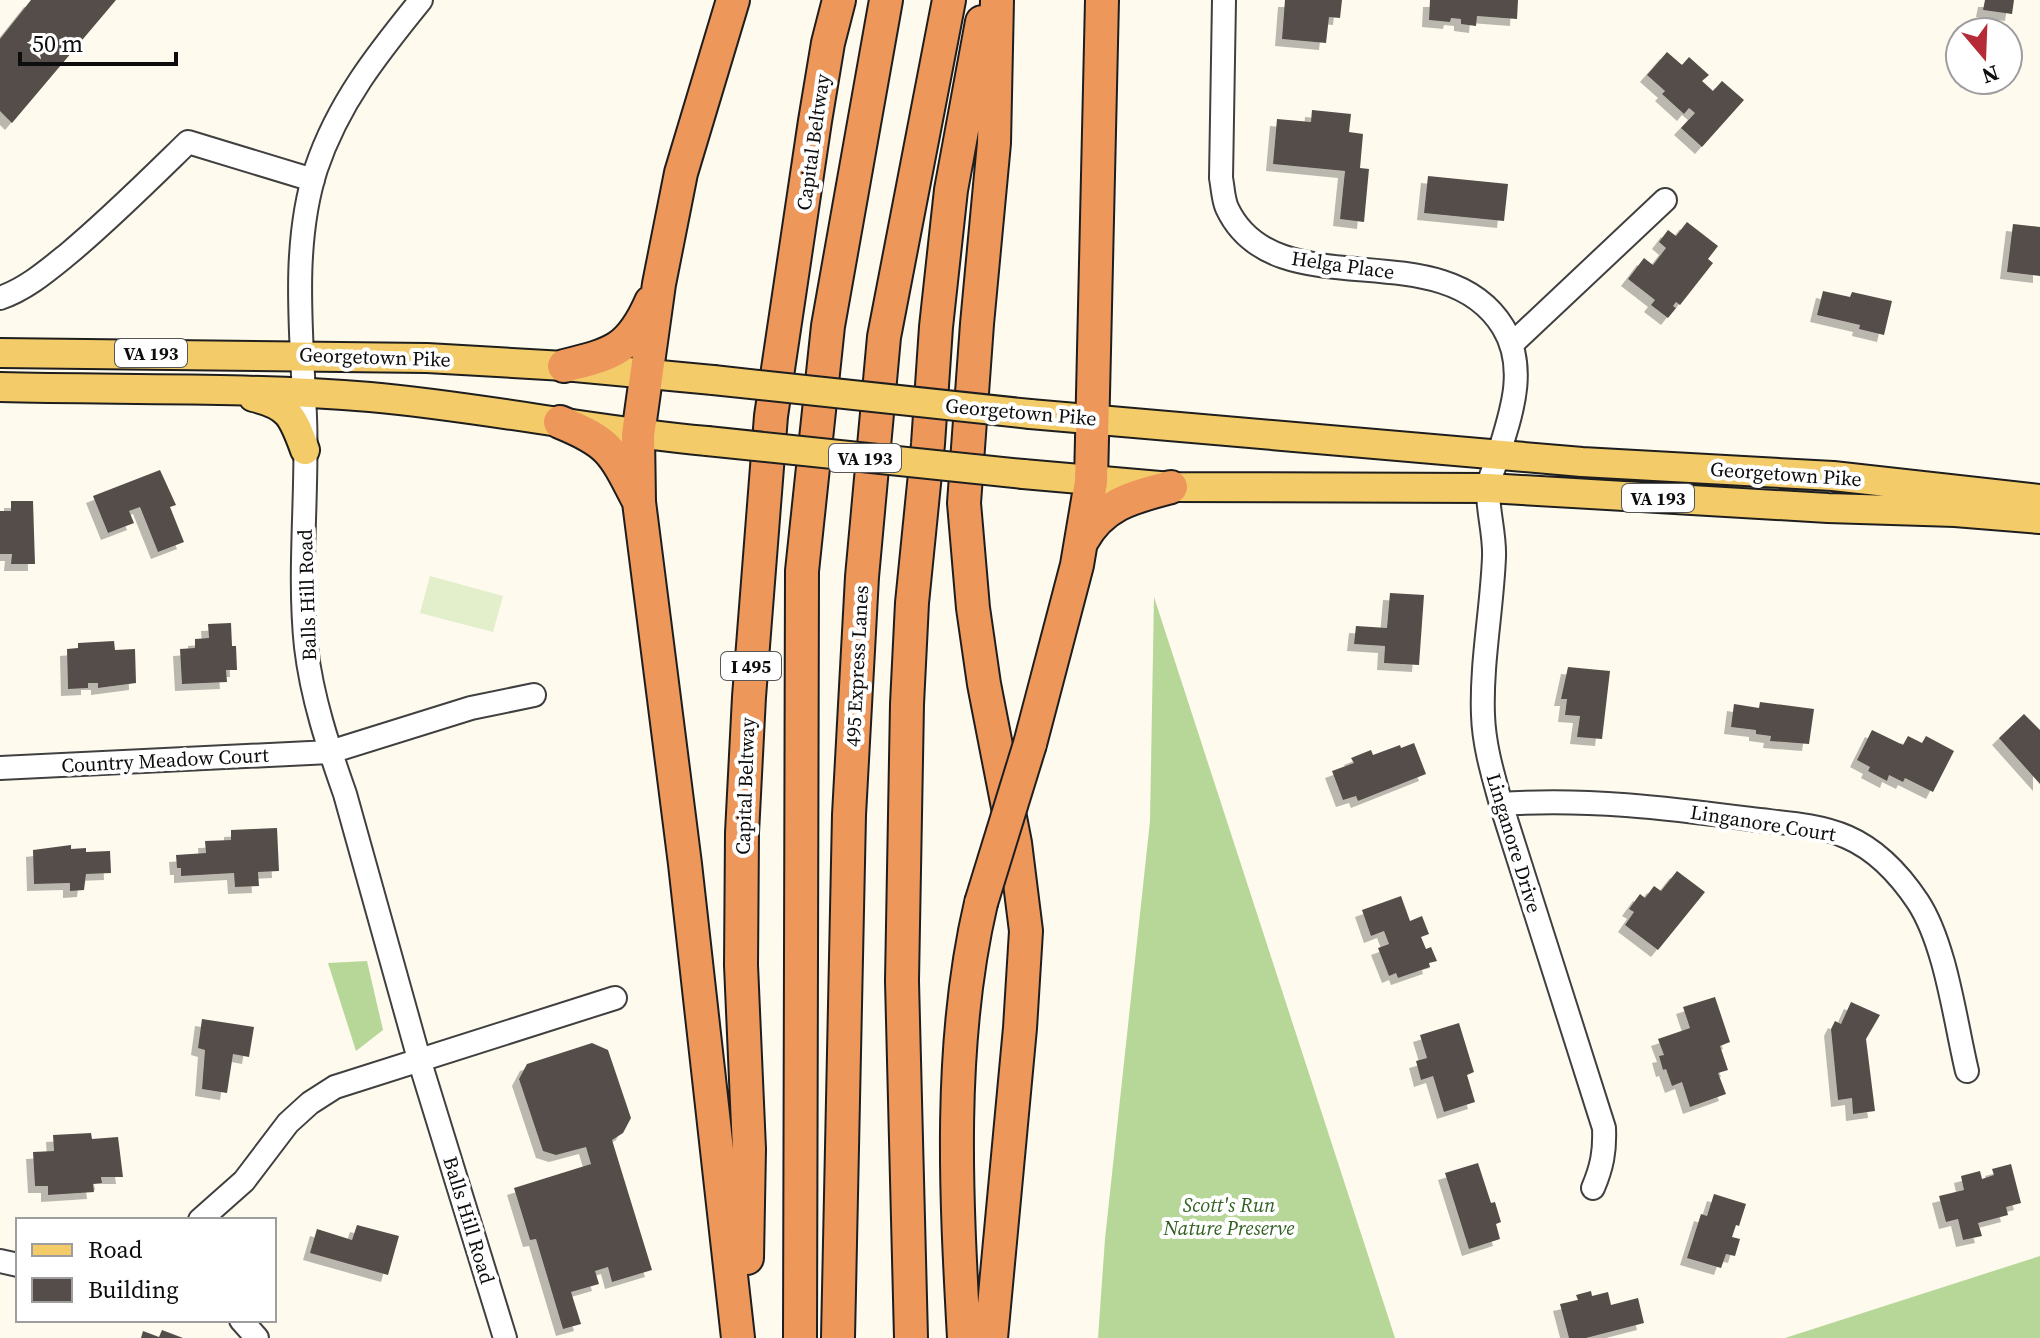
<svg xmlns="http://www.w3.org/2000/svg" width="2040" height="1338" font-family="'Source Serif 4',serif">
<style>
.forest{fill:#b7d798}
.pitch{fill:#e3eeca}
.building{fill:#554d49;filter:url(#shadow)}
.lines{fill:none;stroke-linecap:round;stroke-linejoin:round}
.minor-casing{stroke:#404040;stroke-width:26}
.major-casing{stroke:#1e1e1e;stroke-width:32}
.highway-casing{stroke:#1e1e1e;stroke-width:36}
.minor{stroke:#fff;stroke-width:22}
.major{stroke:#f3cb69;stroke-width:28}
.highway{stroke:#ee975b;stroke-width:32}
.major-bridge-casing{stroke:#1e1e1e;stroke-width:32;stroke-linecap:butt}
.highway-bridge-casing{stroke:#1e1e1e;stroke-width:36;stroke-linecap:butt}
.major-bridge{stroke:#f3cb69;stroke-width:28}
.highway-bridge{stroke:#ee975b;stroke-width:32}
.labels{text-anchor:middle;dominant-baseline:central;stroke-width:8;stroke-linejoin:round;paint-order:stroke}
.shield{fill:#fff;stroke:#565656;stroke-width:2}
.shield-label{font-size:18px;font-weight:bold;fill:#0d0d0d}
.street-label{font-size:20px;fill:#0d0d0d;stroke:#fff}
.park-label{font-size:20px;font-style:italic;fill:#316120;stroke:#fff}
</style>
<defs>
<filter id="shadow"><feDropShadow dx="-7" dy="7" stdDeviation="0" flood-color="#0004"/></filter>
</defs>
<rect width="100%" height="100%" fill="#fefaed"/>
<path class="forest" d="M1154,597L1395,1338H1098L1105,1239L1150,821Z
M367,961L383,1030L356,1051L328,963Z
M2040,1256V1338H1785Z"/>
<path class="pitch" d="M430,576L503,596L493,632L420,613Z"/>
<path class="building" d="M31,0H116L12,123L0,111V39Z
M1285,0H1342L1340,18L1329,17L1326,43L1282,39Z
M1430,0H1518L1517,19L1477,16L1476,26L1461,24V19L1451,18L1450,22L1429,20Z
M1985,0H2014L2012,14L1983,10Z
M1667,52L1682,65L1689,57L1709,75L1702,81L1713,91L1722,81L1744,100L1702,147L1681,128L1695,113L1689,108L1684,114L1662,94L1665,91L1647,75Z
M1312,110L1351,114L1349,132L1363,134L1360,168L1369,169L1364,222L1340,219L1345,171L1273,164L1277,119L1311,122Z
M1428,176L1508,184L1504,221L1424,213Z
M1687,222L1718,246L1708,259L1713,263L1680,305L1676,302L1673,306L1676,308L1668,318L1651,305L1655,300L1628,279L1644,258L1653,265L1666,248L1659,242L1668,230L1676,236Z
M2013,224L2040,227V276L2007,272Z
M1823,291L1850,297L1852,292L1892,301L1884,335L1859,329L1860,325L1817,315Z
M160,470L176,505L170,507L184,542L158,552L140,507L129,511L134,523L108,533L93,496Z
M11,501H33L35,564H11L12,554H0V511H11Z
M1390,593L1424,595L1419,665L1384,663L1385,646L1354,644L1356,626L1387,628Z
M231,623L232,646H236L237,670H226L227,682L182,684L180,649L195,648V639L209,638L208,624Z
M114,641L115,650L135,649L136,683L98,688V683H88V688L68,689L67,649L78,648V643Z
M1568,667L1610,671L1602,739L1577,737L1580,716L1565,715L1567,699H1561Z
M1760,702L1814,709L1809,744L1770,741L1771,736L1756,734V730L1731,727L1734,704L1759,708Z
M2024,714L2040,730V784L1999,738Z
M1872,730L1903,745L1908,736L1922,743L1926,736L1954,751L1933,792L1905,778L1903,782L1889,775L1887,781L1868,771L1870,767L1857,760Z
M1414,743L1426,774L1358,801L1356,796L1343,800L1332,771L1354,763L1351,758L1371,750L1373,755L1400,745L1401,748Z
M277,828L279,871L258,872L259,886L235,887L234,873L181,876V868H177L176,855L206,853L205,841L231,840V830Z
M71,845V849L86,848V852L110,851L111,873L86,874L84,890L70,891V883L34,884L33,850Z
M1677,871L1705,892L1658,950L1625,925L1634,912L1629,909L1640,894L1645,898L1654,886L1661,891Z
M1401,896L1410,921L1422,916L1429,934L1421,937L1426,949L1431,947L1437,961L1429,963L1430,967L1398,978L1396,973L1389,976L1378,948L1389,944L1384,931L1371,936L1362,910Z
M1715,997L1730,1042L1720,1046L1728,1070L1718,1073L1726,1094L1690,1107L1682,1082L1672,1086L1666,1069L1663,1070L1659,1056L1664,1055L1658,1039L1690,1028L1683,1007Z
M1851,1002L1880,1015L1866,1039L1875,1111L1853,1114L1852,1098L1838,1100L1831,1029L1835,1021L1841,1024Z
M202,1019L254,1027L249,1057L233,1054L227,1093L202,1089L205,1050L198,1048Z
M1459,1023L1474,1072L1467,1075L1475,1102L1444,1112L1433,1076L1421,1080L1416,1061L1427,1058L1420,1035Z
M592,1043L608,1050L631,1118L623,1133L612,1140L652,1270L612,1282L608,1267L595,1271L599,1284L571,1292L581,1324L563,1329L536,1239L530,1240L514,1188L591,1164L586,1147L556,1155L543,1151L519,1079L527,1064Z
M91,1133L92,1139L118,1137L123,1177H101L102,1183L93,1184L94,1192L48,1195V1186H35L33,1152L54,1151L53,1135Z
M1478,1163L1491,1203L1495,1202L1501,1222L1496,1224L1500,1239L1469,1249L1445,1173Z
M2011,1164L2021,1203L2006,1207L2008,1215L1978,1223L1982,1236L1963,1240L1958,1219L1946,1222L1939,1196L1964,1190L1961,1176L1980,1171L1982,1179L1994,1175L1992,1169Z
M1714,1194L1746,1204L1739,1226L1736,1225L1732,1237L1740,1239L1735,1256L1726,1254L1721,1268L1687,1258L1701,1214L1707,1216Z
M357,1225L399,1236L388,1275L310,1253L317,1229L352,1240Z
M1591,1291L1592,1296L1608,1292L1611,1305L1638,1298L1644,1323L1586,1338H1569L1560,1304L1578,1300L1576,1295Z
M162,1330L183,1338H141L143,1331L159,1337Z"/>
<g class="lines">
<defs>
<path id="minor" d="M421,0C378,53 338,103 316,169C291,247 302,336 305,417C308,493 298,571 306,647C312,698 328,746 345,794L419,1059L505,1338
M1224,0L1221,178C1223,188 1223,199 1227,208C1275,311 1443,229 1503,327C1528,368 1511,414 1498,456C1495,467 1488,479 1488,491C1488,513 1495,535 1494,557C1492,609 1481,663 1483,715C1484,746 1493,775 1501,804L1604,1128C1605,1151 1602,1167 1593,1188
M0,298C26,289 47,271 68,254C110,219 149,180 188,142L313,180
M1511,345L1665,200
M0,768L330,752L471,708L534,695
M1501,804C1586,798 1667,808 1751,819C1782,823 1817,824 1847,837C1877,850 1900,875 1918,902C1946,945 1955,1021 1967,1071
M200,1220L244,1181L288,1123L310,1103L335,1087L615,998
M0,1261L18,1265
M241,1320L257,1338"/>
<path id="major" d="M0,353L427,358L564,366L713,380
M0,387C123,390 247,387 370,397C483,407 594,431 707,441
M253,397C289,405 293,417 305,450
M1030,414L1582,462L1833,476L2040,499
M1023,474L1171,487L1488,488L1828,508L1955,512L2040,519"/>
<path id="highway" d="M733,0L681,173L659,284L638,435L639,502L685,864L738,1338
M564,366C613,354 630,350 651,302
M560,422C609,442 613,451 637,498
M1082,541C1102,504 1133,497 1171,487
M1030,744L1077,565L1091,482L1102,0
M747,1258L749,1149L741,965L742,833L749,697L771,416L815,121L828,43L839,0
M800,1338L802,571L828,326L886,0
M838,1338L849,815L862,577L884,337L949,0
M911,1338L902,981L907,704L912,603L928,444L936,327L951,190L982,22
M964,1338C956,1194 948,1044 981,903
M991,1338L1020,1028L1026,931L1015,843L984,684L973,608L964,503L977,324L994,143L997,0"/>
</defs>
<use href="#minor" class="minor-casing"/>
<use href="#major" class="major-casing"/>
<use href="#highway" class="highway-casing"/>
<use href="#minor" class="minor"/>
<use href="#major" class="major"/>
<use href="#highway" class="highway"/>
<defs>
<path id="major-bridge" d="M713,380L1030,414
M707,441L1023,474"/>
<path id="highway-bridge" d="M981,903L1030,744"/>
</defs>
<use href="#major-bridge" class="major-bridge-casing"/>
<use href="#highway-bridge" class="highway-bridge-casing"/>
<use href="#major-bridge" class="major-bridge"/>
<use href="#highway-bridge" class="highway-bridge"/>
</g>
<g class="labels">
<g class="shield">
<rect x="115" y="339" width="72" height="28" rx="6"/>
<rect x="829" y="444" width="72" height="28" rx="6"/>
<rect x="1622" y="484" width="72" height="28" rx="6"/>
<rect x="721" y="652" width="60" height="28" rx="6"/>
</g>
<g class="shield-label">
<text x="151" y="353">VA 193</text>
<text x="865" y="458">VA 193</text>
<text x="1658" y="498">VA 193</text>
<text x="751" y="666">I 495</text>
</g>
<g class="street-label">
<text transform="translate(813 142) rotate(-82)">Capital Beltway</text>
<text transform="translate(1343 265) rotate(8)">Helga Place</text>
<text transform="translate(375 357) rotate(2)">Georgetown Pike</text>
<text transform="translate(1021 412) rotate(5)">Georgetown Pike</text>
<text transform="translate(1786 474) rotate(4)">Georgetown Pike</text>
<text transform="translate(307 595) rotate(-92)">Balls Hill Road</text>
<text transform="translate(857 666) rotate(-87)">495 Express Lanes</text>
<text transform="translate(165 760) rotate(-3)">Country Meadow Court</text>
<text transform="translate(745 786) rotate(-88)">Capital Beltway</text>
<text transform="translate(1763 823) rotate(9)">Linganore Court</text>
<text transform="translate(1514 843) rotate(73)">Linganore Drive</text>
<text transform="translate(469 1220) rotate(73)">Balls Hill Road</text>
</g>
<g class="park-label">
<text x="1229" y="1205">Scott's Run<tspan x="1229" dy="23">Nature Preserve</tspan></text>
</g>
</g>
<rect x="16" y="1218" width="260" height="104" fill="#ffffff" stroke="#9e9e9e" stroke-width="2"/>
<rect x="32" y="1244" width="40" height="12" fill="#f3cb69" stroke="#9e9e9e" stroke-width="2"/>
<text x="88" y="1258" font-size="24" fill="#0d0d0d">Road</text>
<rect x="32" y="1278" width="40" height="24" fill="#554d49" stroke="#9e9e9e" stroke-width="2"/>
<text x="88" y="1298" font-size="24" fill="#0d0d0d">Building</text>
<g transform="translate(1984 56) rotate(161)"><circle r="38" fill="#ffffff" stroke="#9e9e9e" stroke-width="2"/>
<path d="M0-6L14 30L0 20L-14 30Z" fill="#b62b38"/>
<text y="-12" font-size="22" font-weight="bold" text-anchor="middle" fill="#0d0d0d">N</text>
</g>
<path d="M20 52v12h156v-12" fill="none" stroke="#0d0d0d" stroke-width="4"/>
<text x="32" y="52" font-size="24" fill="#0d0d0d" stroke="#ffffff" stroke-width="6" paint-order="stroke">50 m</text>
</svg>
